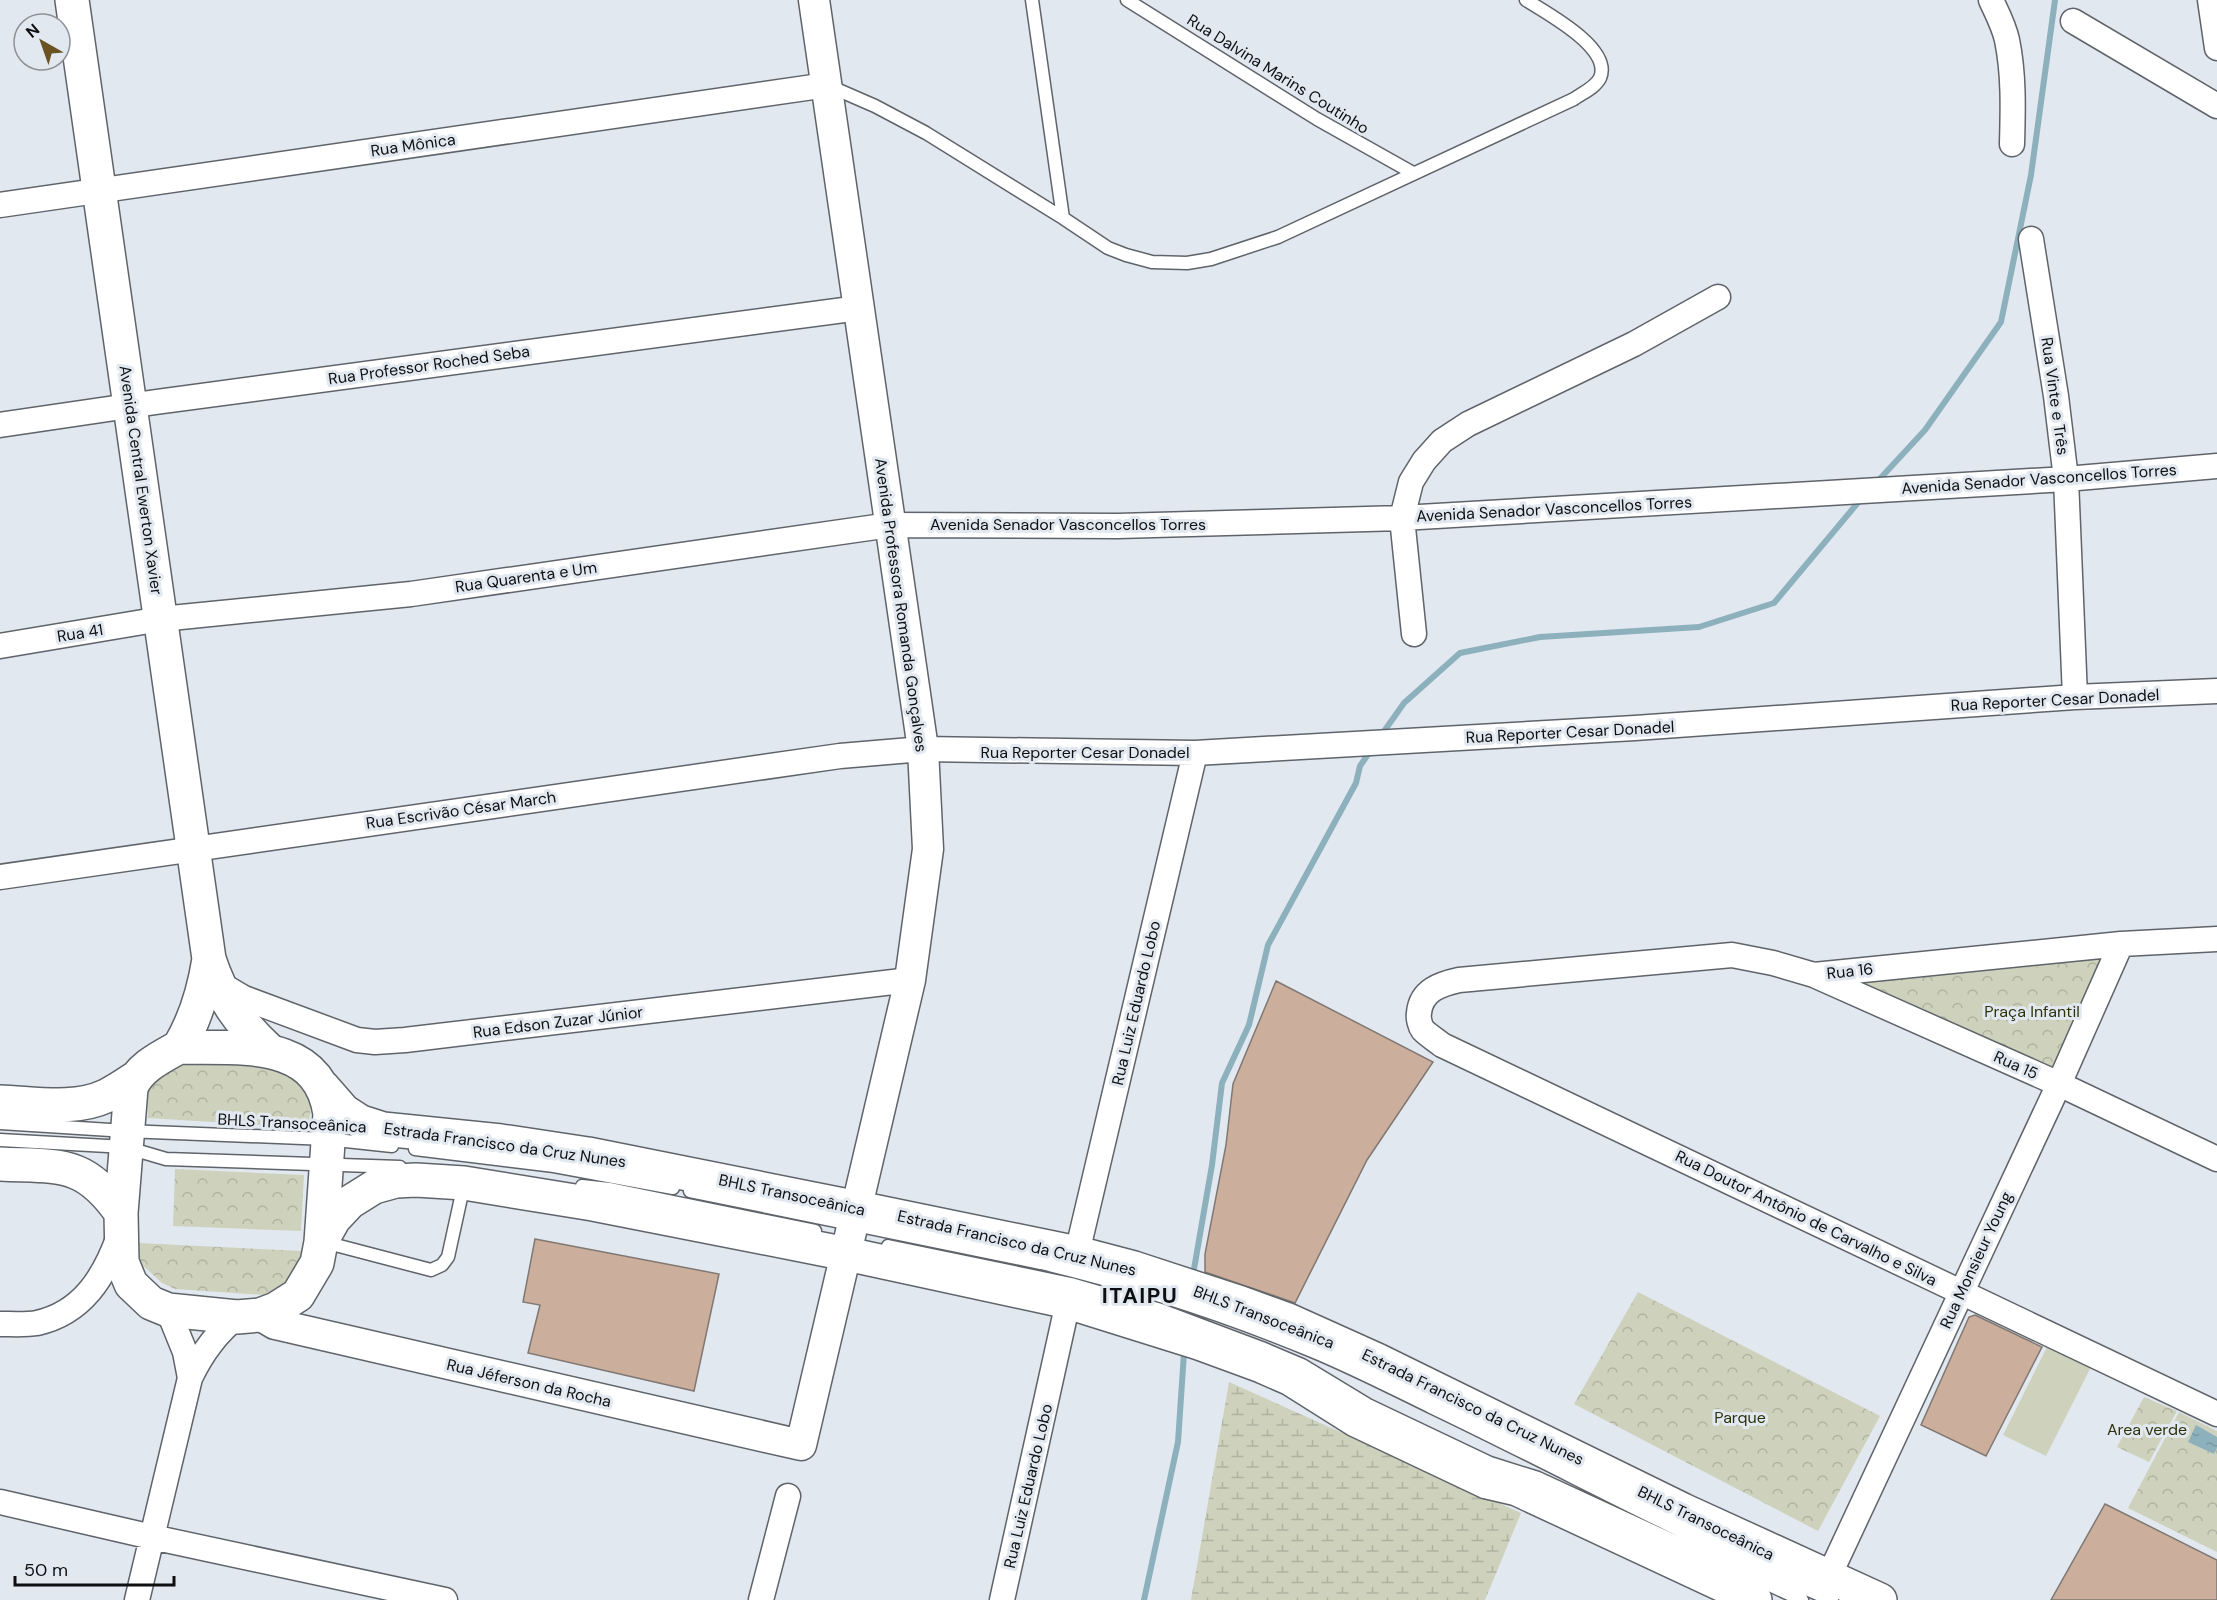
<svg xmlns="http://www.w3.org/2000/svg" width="2217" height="1600" font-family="'DM Sans',sans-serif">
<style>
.wetland{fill:url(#wetland-marsh)}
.park{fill:url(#park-crowns)}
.garden{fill:#ced2bc}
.water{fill:url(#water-ripples)}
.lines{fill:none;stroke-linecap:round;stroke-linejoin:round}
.stream{stroke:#8db1bc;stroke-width:6}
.building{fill:#cbae9b;stroke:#807873;stroke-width:1.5}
.service-casing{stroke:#5f646a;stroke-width:15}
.minor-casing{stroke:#5f646a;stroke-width:27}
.tertiary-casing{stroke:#5f646a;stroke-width:33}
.secondary-casing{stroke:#5f646a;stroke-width:36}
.service{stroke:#fff;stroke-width:12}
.minor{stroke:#fff;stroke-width:24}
.tertiary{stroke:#fff;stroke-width:30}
.secondary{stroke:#fff;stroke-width:33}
.labels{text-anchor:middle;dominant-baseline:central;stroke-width:6;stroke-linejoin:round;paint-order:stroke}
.street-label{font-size:16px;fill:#0d0f11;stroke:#e2e8f0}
.park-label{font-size:16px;fill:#2d320b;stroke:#e2e8f0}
.district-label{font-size:22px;font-weight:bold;letter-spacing:1.5px;fill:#0d0f11;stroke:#e2e8f0}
</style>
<defs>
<pattern id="wetland-marsh" width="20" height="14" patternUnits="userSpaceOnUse" patternTransform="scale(1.5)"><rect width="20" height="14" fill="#ced2bc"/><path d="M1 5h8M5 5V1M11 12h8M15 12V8" fill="none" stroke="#b0b3a1"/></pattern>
<pattern id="park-crowns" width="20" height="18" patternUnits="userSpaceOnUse" patternTransform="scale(1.5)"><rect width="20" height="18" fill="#ced2bc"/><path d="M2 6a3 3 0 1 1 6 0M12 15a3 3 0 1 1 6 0" fill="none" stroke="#b0b3a1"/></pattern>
<pattern id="water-ripples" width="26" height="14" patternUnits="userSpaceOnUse" patternTransform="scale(1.5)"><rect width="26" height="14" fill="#8db1bc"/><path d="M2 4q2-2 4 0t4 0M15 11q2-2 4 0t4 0" fill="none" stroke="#7897a1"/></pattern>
</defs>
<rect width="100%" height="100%" fill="#e2e8f0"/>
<path class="wetland" d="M1229,1382L1521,1513L1485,1600H1191Z"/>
<path class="park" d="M2112,953L2055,1074L1845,977Z
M188,1063L274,1065L297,1077L312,1100L308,1128L148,1118C148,1111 147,1101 148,1094C152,1077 173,1066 188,1063Z
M175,1169L304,1175L301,1231L173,1226Z
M139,1243L302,1251L297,1268L288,1282L264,1295L175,1289L162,1283L139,1262Z
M1638,1292L1880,1416L1818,1531L1574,1404Z
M2144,1397L2177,1411L2149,1462L2117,1447Z
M2179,1412L2217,1431V1552L2128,1508Z"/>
<path class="garden" d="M2047,1347L2091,1367L2046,1456L2003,1435Z"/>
<path class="water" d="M2196,1425L2217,1437V1448L2214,1454L2188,1442Z"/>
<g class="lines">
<path class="stream" d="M1876,483L1925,430L2001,322L2031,175L2055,0
M1380,737L1404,703L1460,653L1540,637L1699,627L1774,603L1861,499
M1194,1269L1212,1165L1222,1083L1249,1025L1268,945L1356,783L1360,766L1371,750
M1144,1600L1178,1442L1184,1353"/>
</g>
<path class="building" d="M1276,981L1433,1062L1367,1160L1295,1303L1205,1272V1254L1226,1145L1233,1084Z
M535,1239L719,1274L694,1391L528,1353L540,1305L523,1302Z
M1975,1315L2042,1347L1986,1456L1921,1425L1969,1317Z
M2105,1504L2217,1560V1600H2051Z"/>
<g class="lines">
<defs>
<path id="service" d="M1032,0L1063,218
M1127,0L1317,119L1413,173
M829,86L875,106L926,133L1063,218L1108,248L1126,255L1152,262L1187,263L1211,259L1278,237L1574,99C1582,93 1595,88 1600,78C1613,48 1546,13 1526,0
M0,1123L126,1131L327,1139L392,1146
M0,1140L125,1147L166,1159L400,1167
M415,1149L554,1166L673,1188
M582,1186L609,1189L815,1231
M690,1191L1041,1263C1133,1285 1225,1315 1312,1351C1353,1368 1392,1388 1431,1407C1565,1471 1696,1543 1832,1600
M324,1242L431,1270L442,1265L448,1257L464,1184
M888,1246L1071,1284L1161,1310L1262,1348L1302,1365L1368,1405L1490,1463L1538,1478L1802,1600"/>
<path id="minor" d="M1991,0C1997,13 2004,26 2007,40C2014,74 2013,109 2012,144
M2210,0L2217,48
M2073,21L2217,106
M0,205L827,85
M2031,239L2056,396L2066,479L2075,697
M0,425L156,402L859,308
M1414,634L1402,518L1411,482L1424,461L1442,441L1468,424L1634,344L1718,297
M0,646L161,619L411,594L890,525L1118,526L1402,518L2066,479L2217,466
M0,877L840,756L923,749L1195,753L1635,728L2075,697L2217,691
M2217,939L2121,944L1814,975L1773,963L1732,955L1459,980C1441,984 1421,990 1419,1013C1418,1018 1420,1026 1423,1030C1429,1036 1436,1040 1442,1045L2217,1414
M1816,976L2059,1084L2217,1159
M217,982L244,998L357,1040L375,1042L405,1040L910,980
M1077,1253L1195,753
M168,1310L185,1352L190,1378
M0,1324C12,1324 26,1325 37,1323C82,1313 104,1278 119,1236
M0,1502L152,1537L445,1600
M1829,1576L2059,1084L2121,944
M137,1600L190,1378C202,1353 216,1333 237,1317
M761,1600L788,1496
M1002,1600L1068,1302"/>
<path id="tertiary" d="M260,1315L275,1324L801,1445L910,980L928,849L923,749L814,0"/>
<path id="secondary" d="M72,0L209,959C222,999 239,1022 269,1050
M179,1047C238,1049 319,1037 330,1114L321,1242L317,1263L298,1295L276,1309L260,1315L237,1317L168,1310L151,1303L131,1284L122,1262L121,1213L131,1088C138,1068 161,1057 179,1047Z
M179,1047C196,1019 204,991 209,959
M323,1087L344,1111L361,1122L383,1129L501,1141L588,1154L858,1208L1077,1253L1134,1268L1241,1303L1288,1320L1377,1360L1683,1510L1880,1600
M0,1102C34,1103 74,1111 106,1096C116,1091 125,1085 134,1079
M0,1164C59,1167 84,1160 121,1213
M321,1242L334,1219L350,1202L374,1187L396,1181L416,1180L464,1183L593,1204L847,1254L1068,1302L1199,1343L1259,1365L1291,1379L1356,1420L1487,1482L1517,1489L1755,1600"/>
</defs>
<use href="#service" class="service-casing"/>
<use href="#minor" class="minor-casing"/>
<use href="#tertiary" class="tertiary-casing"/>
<use href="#secondary" class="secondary-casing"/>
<use href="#service" class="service"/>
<use href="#minor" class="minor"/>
<use href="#tertiary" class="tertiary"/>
<use href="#secondary" class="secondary"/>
</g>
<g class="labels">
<g class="street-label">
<text transform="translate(1278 74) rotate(32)">Rua Dalvina Marins Coutinho</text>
<text transform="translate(413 145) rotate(-8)">Rua Mônica</text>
<text transform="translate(429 365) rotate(-8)">Rua Professor Roched Seba</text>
<text transform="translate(2055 396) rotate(82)">Rua Vinte e Três</text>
<text transform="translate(2039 479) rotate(-4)">Avenida Senador Vasconcellos Torres</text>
<text transform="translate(141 480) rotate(82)">Avenida Central Ewerton Xavier</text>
<text transform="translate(1554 509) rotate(-3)">Avenida Senador Vasconcellos Torres</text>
<text x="1068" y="524">Avenida Senador Vasconcellos Torres</text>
<text transform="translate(526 577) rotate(-8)">Rua Quarenta e Um</text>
<text transform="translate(901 605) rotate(82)">Avenida Professora Romanda Gonçalves</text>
<text transform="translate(80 633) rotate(-9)">Rua 41</text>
<text transform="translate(2055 700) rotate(-3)">Rua Reporter Cesar Donadel</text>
<text transform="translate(1570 732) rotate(-3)">Rua Reporter Cesar Donadel</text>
<text x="1085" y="752">Rua Reporter Cesar Donadel</text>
<text transform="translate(461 810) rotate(-8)">Rua Escrivão César March</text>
<text transform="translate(1850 971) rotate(-6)">Rua 16</text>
<text transform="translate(1136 1003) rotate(-77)">Rua Luiz Eduardo Lobo</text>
<text transform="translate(558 1022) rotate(-7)">Rua Edson Zuzar Júnior</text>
<text transform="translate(2016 1065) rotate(24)">Rua 15</text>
<text transform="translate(292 1123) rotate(3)">BHLS Transoceânica</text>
<text transform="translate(505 1145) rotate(8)">Estrada Francisco da Cruz Nunes</text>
<text transform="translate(792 1195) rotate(12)">BHLS Transoceânica</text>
<text transform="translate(1806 1218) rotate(26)">Rua Doutor Antônio de Carvalho e Silva</text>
<text transform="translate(1017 1243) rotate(13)">Estrada Francisco da Cruz Nunes</text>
<text transform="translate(1976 1260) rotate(-65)">Rua Monsieur Young</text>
<text transform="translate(1264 1317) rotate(21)">BHLS Transoceânica</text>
<text transform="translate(529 1383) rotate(13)">Rua Jéferson da Rocha</text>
<text transform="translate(1473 1407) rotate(26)">Estrada Francisco da Cruz Nunes</text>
<text transform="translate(1028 1486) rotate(-77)">Rua Luiz Eduardo Lobo</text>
<text transform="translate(1706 1523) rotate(26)">BHLS Transoceânica</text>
</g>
<g class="park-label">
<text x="2032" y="1011">Praça Infantil</text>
<text x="1740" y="1417">Parque</text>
<text x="2147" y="1429">Area verde</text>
</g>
<g class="district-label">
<text x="1140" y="1295">ITAIPU</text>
</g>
</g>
<g transform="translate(42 42) rotate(320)"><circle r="28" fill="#e2e8f0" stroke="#8d9197" stroke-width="1.5"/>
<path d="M0-4.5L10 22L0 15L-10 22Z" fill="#6a5222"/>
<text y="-9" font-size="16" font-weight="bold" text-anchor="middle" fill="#0d0f11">N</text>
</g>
<path d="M15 1576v9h159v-9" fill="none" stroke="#0d0f11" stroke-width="3"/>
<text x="24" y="1576" font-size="18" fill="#0d0f11" stroke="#e2e8f0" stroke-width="4.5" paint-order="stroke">50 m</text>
</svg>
